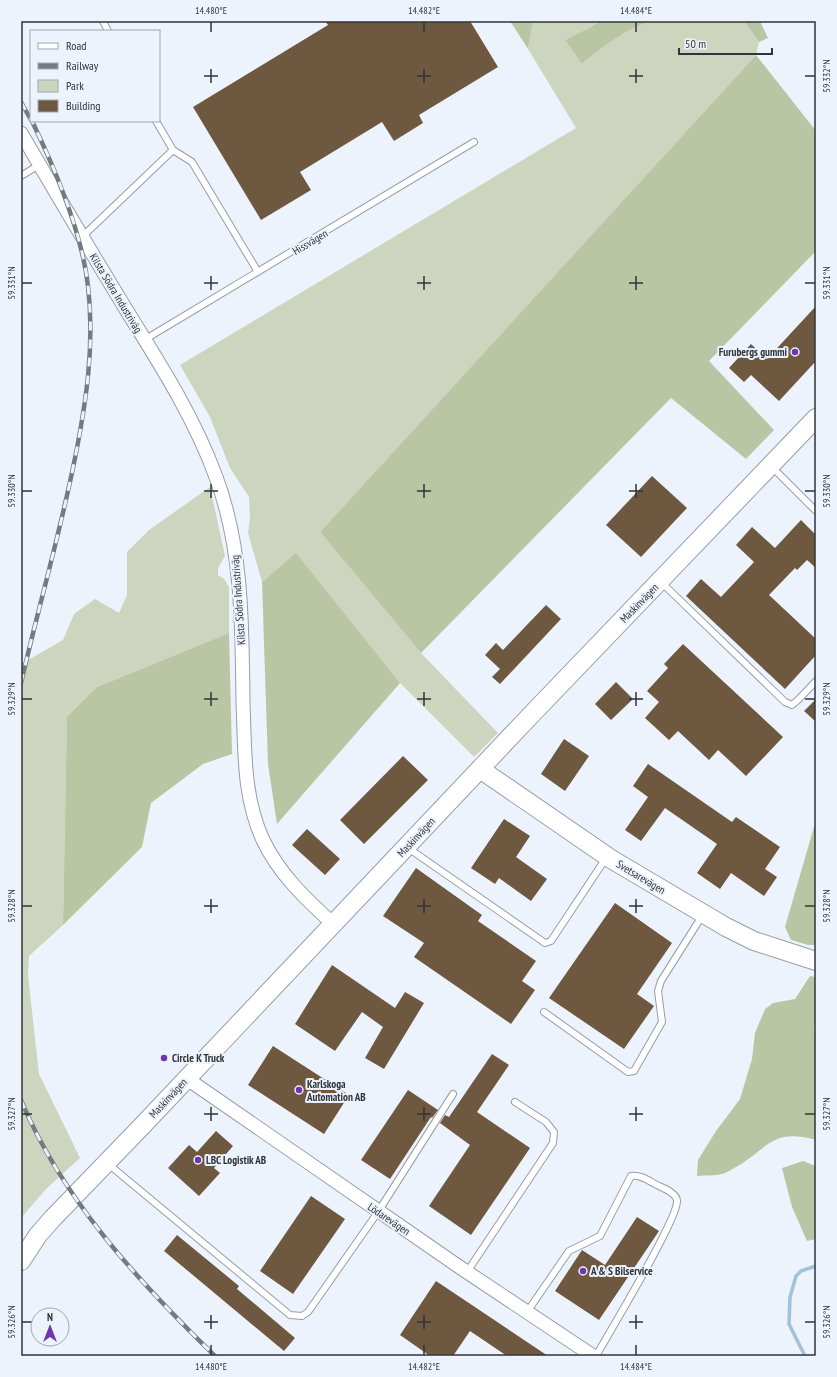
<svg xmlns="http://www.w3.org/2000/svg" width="837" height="1377" font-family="'PT Sans Narrow',sans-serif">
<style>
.green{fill:#cdd5bf}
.forest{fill:#bac5a4}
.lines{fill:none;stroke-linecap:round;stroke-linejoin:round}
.stream{stroke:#a3c2d9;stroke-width:3.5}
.building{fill:#6f5840}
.lane-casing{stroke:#979da6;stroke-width:8}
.street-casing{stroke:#979da6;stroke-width:15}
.secondary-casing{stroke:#979da6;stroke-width:20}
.lane{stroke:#fff;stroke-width:6}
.street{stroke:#fff;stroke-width:13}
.secondary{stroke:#fff;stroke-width:18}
.rail-casing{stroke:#757a7f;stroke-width:4.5}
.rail{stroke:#ecf3fc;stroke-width:3;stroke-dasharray:9;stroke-linecap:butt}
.ticks{fill:none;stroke:#313438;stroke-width:1.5}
.poi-dot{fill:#7037ad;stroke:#ecf3fc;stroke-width:1.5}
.labels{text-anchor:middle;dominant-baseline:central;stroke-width:4;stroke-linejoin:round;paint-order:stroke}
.street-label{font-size:11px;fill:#313438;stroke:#ecf3fc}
.poi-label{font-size:11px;font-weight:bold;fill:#313438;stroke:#ecf3fc;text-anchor:start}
.neatline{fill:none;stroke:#313438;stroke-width:1.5}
.ticks-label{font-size:10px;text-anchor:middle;fill:#313438}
</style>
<rect width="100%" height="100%" fill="#ecf3fc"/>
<path class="green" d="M533,21H602L565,40L582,64C603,46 625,30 651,21H744L759,42L756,55L320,532L421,653L498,733L474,757L400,683L296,554L262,582L248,533L250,517L249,497L230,468L210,417L180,365L576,128L528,49Z
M210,487L225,556L218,568V575L224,579L229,587V633L97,687L67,718L63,925L29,956L28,975L39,1074L80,1158L46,1189L21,1218V664L63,640L74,614L95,599L119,613L127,595V552L149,530Z"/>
<path class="forest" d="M510,21H533L528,49Z
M602,21H651C625,30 603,46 582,64L565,40Z
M744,21H760L768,38L759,42Z
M756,55L816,131V251L709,361L774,430L746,459L671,398L421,653L320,532Z
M296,553L400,683L277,824L268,764L262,582Z
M229,633L232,754L203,764L151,803L142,847L63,925L67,717L97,687Z
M816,820V945H808L791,940L785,927Z
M810,976L816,977V1021L814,1025L816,1050V1140C771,1128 769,1148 736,1167C732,1169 727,1173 722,1174C715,1176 705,1175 697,1176L698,1160L716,1131L740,1099L752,1059L755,1033L765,1009L773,1003L795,999Z
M803,1161L816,1166V1239L807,1241L792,1207L782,1168Z"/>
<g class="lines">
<path class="stream" d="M805,1356L789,1324L790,1297L796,1276L801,1271L816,1266"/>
</g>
<path class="building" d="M325,21H470L498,67L419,115L423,123L394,141L382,122L300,172L311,190L261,220L193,107L328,25Z
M816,306V361L779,401L751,375L744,382L729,368L751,344L767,359Z
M652,476L687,508L641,557L606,525Z
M801,520L816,535V568L807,560L797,570L795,568L769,595L816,639V655L785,689L686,596L701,579L721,597L754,562L736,545L752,527L775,548Z
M546,605L561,619L500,684L492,677L500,669L485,655L496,643L503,650Z
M683,644L783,737L746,776L718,750L709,760L678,731L669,740L645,718L659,702L647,691L668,668L664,664Z
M616,682L633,699L611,720L595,704Z
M816,699V722L804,711Z
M564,739L589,756L565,791L541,774Z
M403,756L428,780L364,844L340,820Z
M648,764L732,822L736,817L780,847L765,869L777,877L764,896L731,873L720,889L697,873L717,844L665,808L641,841L625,830L648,797L633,786Z
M504,819L530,836L516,857L547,879L531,901L499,878L495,884L471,868Z
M307,829L340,859L325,875L292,845Z
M416,868L482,915L478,921L536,961L522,981L535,990L511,1024L414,957L424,943L383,916Z
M615,903L672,943L637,994L654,1006L624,1049L549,998Z
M332,965L395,1008L405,992L424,1003L384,1069L365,1058L383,1027L362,1012L335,1051L295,1024Z
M273,1046L349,1095L324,1134L248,1085Z
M492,1054L509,1065L477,1112L530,1148L471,1235L429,1206L470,1145L440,1123L445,1115L449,1117Z
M408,1090L438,1110L432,1118L431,1117L390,1179L361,1160Z
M216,1131L233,1146L214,1168L220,1173L199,1196L168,1168L189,1145L197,1152Z
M311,1196L345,1219L293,1294L260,1271Z
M637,1217L659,1231L599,1320L555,1291L582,1250L605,1265Z
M177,1235L239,1286L237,1289L295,1338L284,1351L164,1251Z
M436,1281L548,1356H507L470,1331L453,1356H430L400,1335Z"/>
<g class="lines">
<defs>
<path id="lane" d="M103,21L108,31
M156,121L173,150L192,162L258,272
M21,176L39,165
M82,237L173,150
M144,340L474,142
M772,467L816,511
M661,582L785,702L792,705L798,700L816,681
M408,848L545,943L551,941L606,858
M544,1012L628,1072L634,1071L662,1022L658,991L661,981L702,916
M107,1163L290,1315L302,1316L308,1312L378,1212L453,1094
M467,1272L553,1143L554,1132L546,1122L515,1102
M527,1312L569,1251L600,1236L631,1176C640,1174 649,1181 657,1185C663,1188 677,1193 677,1201C678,1219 609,1333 596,1356"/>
<path id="street" d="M21,133C56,193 91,252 127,311C160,364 194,417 216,477C243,549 242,627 243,703C245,750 243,797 263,840C279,874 306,899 333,924
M186,1078L458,1266L593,1356"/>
<path id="secondary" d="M480,769L611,859L726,927L754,941L816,961
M21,1261L38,1235L53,1218L142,1126L530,716L816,418"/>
</defs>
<use href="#lane" class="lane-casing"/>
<use href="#street" class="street-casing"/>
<use href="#secondary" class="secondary-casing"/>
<use href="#lane" class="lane"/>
<use href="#street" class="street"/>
<use href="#secondary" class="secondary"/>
<defs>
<path id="rail" d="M21,102L31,120
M21,683C38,609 59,537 74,463C86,404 95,346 88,286C82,232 55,169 32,121
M21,1100C62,1199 139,1282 215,1356"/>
</defs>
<use href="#rail" class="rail-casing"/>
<use href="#rail" class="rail"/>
</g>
<path class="ticks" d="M211,22V32M424,22V32M636,22V32M211,69V83M424,69V83M636,69V83M204,76H218M417,76H431M629,76H643M805,76H815M211,276V290M424,276V290M636,276V290M22,283H32M204,283H218M417,283H431M629,283H643M805,283H815M211,484V498M424,484V498M636,484V498M22,491H32M204,491H218M417,491H431M629,491H643M805,491H815M211,692V706M424,692V706M636,692V706M22,699H32M204,699H218M417,699H431M629,699H643M805,699H815M211,899V913M424,899V913M636,899V913M22,906H32M204,906H218M417,906H431M629,906H643M805,906H815M211,1107V1121M424,1107V1121M636,1107V1121M22,1114H32M204,1114H218M417,1114H431M629,1114H643M805,1114H815M211,1315V1329M424,1315V1329M636,1315V1329M22,1322H32M204,1322H218M417,1322H431M629,1322H643M805,1322H815M211,1345V1355M424,1345V1355M636,1345V1355"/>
<g class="poi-dot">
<circle cx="795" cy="352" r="4"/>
<circle cx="164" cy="1058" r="4"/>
<circle cx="299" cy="1090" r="4"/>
<circle cx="198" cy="1160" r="4"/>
<circle cx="583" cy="1271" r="4"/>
</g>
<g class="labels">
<g class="street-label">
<text transform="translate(310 242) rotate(-31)">Hissvägen</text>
<text transform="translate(116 293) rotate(59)">Kilsta Södra Industriväg</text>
<text transform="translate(238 600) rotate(-94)">Kilsta Södra Industriväg</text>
<text transform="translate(639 603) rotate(-46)">Maskinvägen</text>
<text transform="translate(416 837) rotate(-47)">Maskinvägen</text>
<text transform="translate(641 877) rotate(31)">Svetsarevägen</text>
<text transform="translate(168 1098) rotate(-47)">Maskinvägen</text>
<text transform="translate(389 1219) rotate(34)">Lödarevägen</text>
</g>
<g class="poi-label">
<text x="787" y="352" text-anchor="end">Furubergs gummi</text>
<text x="172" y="1058">Circle K Truck</text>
<text x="307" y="1084">Karlskoga<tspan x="307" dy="13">Automation AB</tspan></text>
<text x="206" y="1160">LBC Logistik AB</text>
<text x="591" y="1271">A &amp; S Bilservice</text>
</g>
</g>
<rect width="837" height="1377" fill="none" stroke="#ecf3fc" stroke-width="44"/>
<rect x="30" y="30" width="130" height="92" fill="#ecf3fc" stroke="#a1a7ae"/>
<rect x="38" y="43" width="20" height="6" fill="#ffffff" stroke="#a1a7ae"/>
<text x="66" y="50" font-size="12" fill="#313438">Road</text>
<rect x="38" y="63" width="20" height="6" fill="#757a7f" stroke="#a1a7ae"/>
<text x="66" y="70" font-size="12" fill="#313438">Railway</text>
<rect x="38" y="80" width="20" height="12" fill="#cdd5bf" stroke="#a1a7ae"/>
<text x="66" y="90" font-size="12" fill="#313438">Park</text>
<rect x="38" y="100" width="20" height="12" fill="#6f5840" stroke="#a1a7ae"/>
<text x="66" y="110" font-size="12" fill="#313438">Building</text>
<g transform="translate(50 1327)"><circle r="19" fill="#ecf3fc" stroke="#a1a7ae"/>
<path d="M0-3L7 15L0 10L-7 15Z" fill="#7037ad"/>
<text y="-6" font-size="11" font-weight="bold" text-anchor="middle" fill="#313438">N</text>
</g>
<path d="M679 48v6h93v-6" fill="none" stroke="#313438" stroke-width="2"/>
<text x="685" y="48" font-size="12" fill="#313438" stroke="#ecf3fc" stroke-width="3" paint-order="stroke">50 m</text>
<rect x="22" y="22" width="793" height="1333" class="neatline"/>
<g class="ticks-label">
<text x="211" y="14">14.480°E</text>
<text x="424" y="14">14.482°E</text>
<text x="636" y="14">14.484°E</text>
<text transform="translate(826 76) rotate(-90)" y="4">59.332°N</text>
<text transform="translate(11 283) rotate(-90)" y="4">59.331°N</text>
<text transform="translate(826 283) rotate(-90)" y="4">59.331°N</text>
<text transform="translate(11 491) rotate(-90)" y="4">59.330°N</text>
<text transform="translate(826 491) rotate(-90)" y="4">59.330°N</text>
<text transform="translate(11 699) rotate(-90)" y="4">59.329°N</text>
<text transform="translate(826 699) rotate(-90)" y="4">59.329°N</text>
<text transform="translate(11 906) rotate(-90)" y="4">59.328°N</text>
<text transform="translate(826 906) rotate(-90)" y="4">59.328°N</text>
<text transform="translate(11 1114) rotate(-90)" y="4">59.327°N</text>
<text transform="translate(826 1114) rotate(-90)" y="4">59.327°N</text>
<text transform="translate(11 1322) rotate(-90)" y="4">59.326°N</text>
<text transform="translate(826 1322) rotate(-90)" y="4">59.326°N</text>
<text x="211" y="1370">14.480°E</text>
<text x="424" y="1370">14.482°E</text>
<text x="636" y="1370">14.484°E</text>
</g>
</svg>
